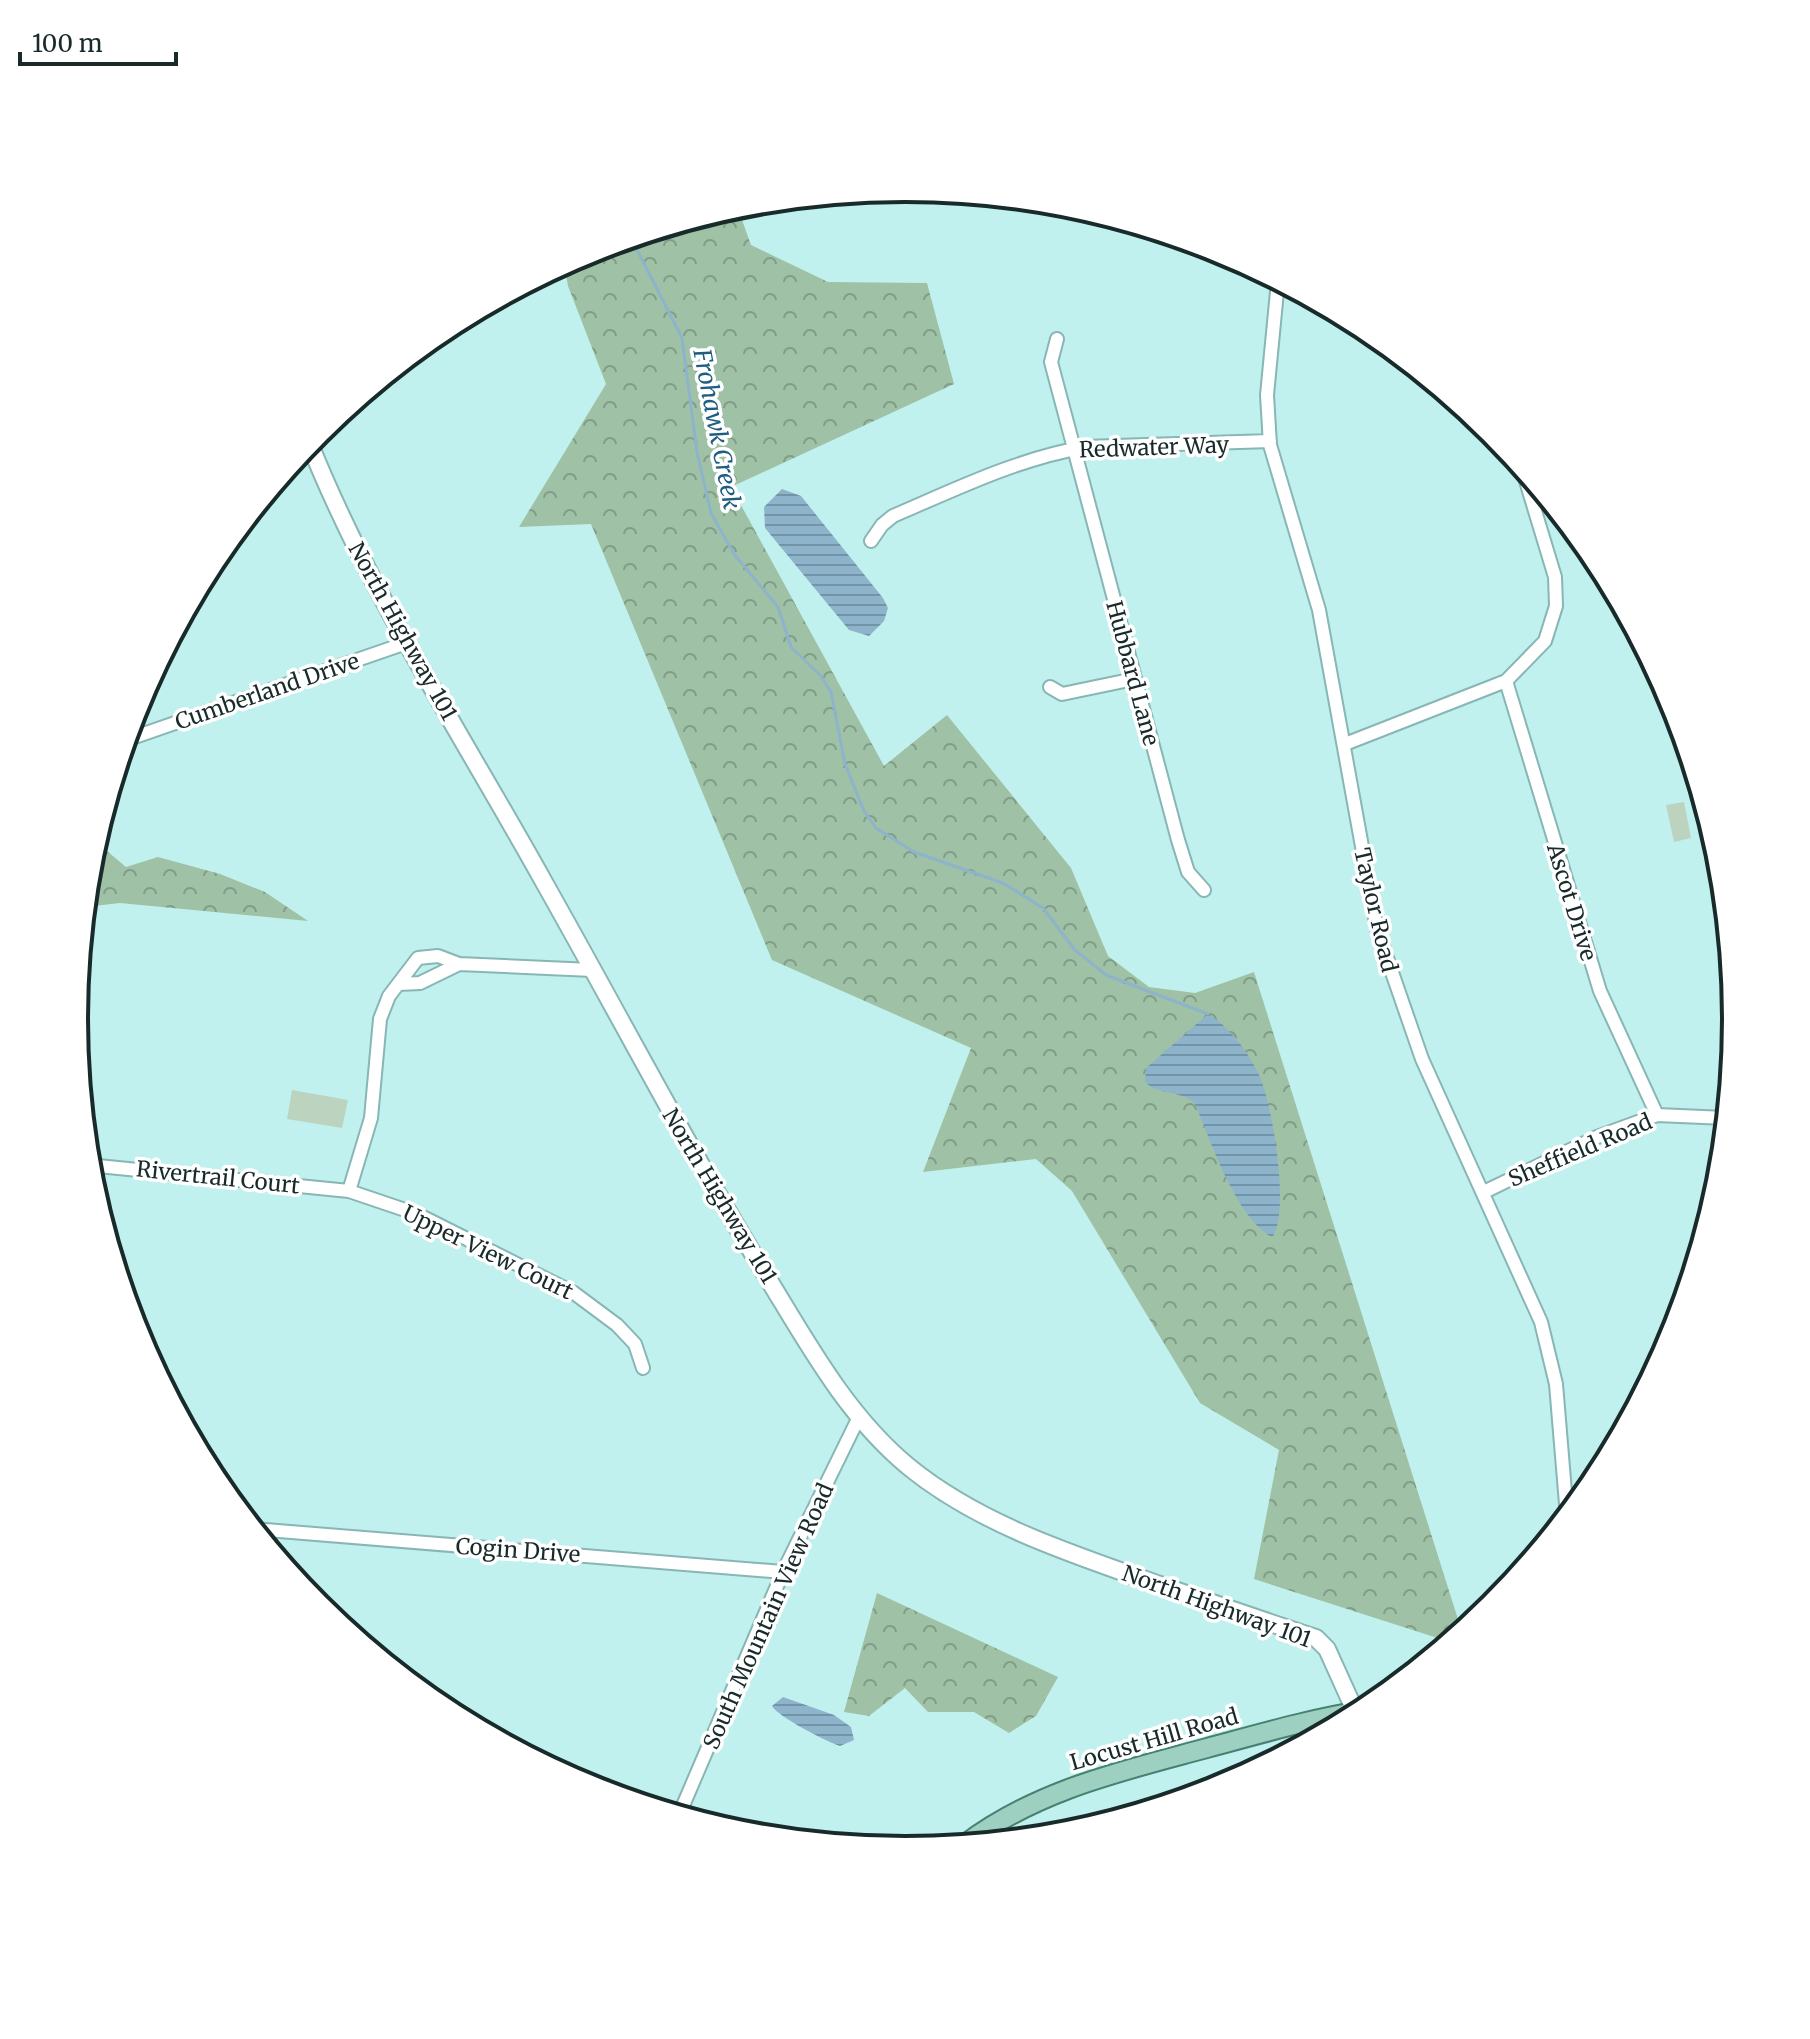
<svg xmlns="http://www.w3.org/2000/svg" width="1810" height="2039" font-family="Merriweather,serif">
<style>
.forest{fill:url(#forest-crowns)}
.pitch{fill:#bcd3c0}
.water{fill:url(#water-rules)}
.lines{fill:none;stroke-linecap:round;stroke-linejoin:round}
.stream{stroke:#8eb4cc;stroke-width:3}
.minor-casing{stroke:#87b6b4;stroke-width:16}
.secondary-casing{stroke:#87b6b4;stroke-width:20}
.primary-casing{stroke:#468171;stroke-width:22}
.minor{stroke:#fff;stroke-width:12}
.secondary{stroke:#fff;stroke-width:16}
.primary{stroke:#9ed0c1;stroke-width:18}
.labels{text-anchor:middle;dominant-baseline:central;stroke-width:7;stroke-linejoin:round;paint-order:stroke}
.street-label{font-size:22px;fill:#182b2a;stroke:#fff}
.water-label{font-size:24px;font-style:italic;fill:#1e5e80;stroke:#fff}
.rim{fill:none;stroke:#182b2a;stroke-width:4}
</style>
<defs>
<pattern id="forest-crowns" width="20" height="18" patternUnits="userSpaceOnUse" patternTransform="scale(2)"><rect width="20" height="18" fill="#9fc1a5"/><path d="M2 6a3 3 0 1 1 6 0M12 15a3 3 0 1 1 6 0" fill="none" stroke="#819d87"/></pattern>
<pattern id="water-rules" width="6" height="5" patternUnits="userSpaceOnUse" patternTransform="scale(2)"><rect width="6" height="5" fill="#8eb4cc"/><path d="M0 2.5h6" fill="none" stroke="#7393a6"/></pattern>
</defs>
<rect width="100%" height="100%" fill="#c0f1ee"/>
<path class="forest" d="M737,206L751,245L828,282L927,283L954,384L731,487L884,766L947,715L1071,868L1108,956L1149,987L1195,993L1254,972L1462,1632L1450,1642L1254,1579L1279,1450L1200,1403L1072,1191L1036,1159L923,1172L971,1048L772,960L591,524L519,527L606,384L568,286L564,264L587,252Z
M95,841L126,867L158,857L220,874L265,892L308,921L120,903L85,907Z
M877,1593L1058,1677L1036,1716L1009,1733L974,1712H928L905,1688L869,1716L844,1712Z"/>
<path class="pitch" d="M1684,802L1691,838L1674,842L1666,805Z
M292,1090L348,1100L342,1128L287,1119Z"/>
<path class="water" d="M782,489L801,496L883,598L888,608L884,621L869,636L849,630L765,528L764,507Z
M1208,1014C1230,1027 1248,1052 1259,1075C1272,1101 1291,1215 1272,1237C1235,1217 1211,1140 1194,1102C1178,1090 1158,1095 1145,1082L1146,1068Z
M783,1697L834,1715L851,1727L854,1740L840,1746C827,1742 777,1716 772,1706Z"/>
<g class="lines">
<path class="stream" d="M631,238L682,338L697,452L711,513L734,554L778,607L791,647L820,675L831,692L845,764L864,811L876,828L914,852L1003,883L1043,908L1074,949L1106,975L1208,1014"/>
<defs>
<path id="minor" d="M1278,281L1267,395L1270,445L1319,610L1377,929L1422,1059L1541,1322L1556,1384L1567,1516
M1057,339L1051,362L1178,840L1188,872L1204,890
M297,457L313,452
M871,541L882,525L893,516C956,489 1017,459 1085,447L1270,441
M1506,681L1600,991L1657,1115
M1050,687L1062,694L1134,679
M126,740L409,642
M1345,744L1506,681L1545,641L1556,606L1555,577L1522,468
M399,984L420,983L459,964
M88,1165L349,1191L417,1214L574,1293L617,1325L635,1344L643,1368
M349,1191L371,1118L380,1019L389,996L418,958L438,956L459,964L592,970
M1484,1192L1597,1137L1657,1115L1726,1118
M253,1529L783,1572
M679,1815L783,1572L859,1417"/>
<path id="secondary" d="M309,442C371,597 464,738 545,884C619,1015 688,1148 767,1277C808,1344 847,1416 909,1467C980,1525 1075,1555 1160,1585C1212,1603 1264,1621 1316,1638L1327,1649L1355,1711"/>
<path id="primary" d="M964,1845C1036,1790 1122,1771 1207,1748C1259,1734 1314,1718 1368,1710"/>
</defs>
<use href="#minor" class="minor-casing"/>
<use href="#secondary" class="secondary-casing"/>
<use href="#primary" class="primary-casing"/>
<use href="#minor" class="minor"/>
<use href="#secondary" class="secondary"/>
<use href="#primary" class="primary"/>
</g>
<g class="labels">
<g class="street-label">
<text transform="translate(1154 447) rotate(-2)">Redwater Way</text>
<text transform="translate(403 631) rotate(61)">North Highway 101</text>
<text transform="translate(1133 673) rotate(75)">Hubbard Lane</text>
<text transform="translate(267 691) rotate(-19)">Cumberland Drive</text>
<text transform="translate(1572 902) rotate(73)">Ascot Drive</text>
<text transform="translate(1376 910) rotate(77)">Taylor Road</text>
<text transform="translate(1580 1150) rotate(-23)">Sheffield Road</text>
<text transform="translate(218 1177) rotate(6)">Rivertrail Court</text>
<text transform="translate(720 1196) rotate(59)">North Highway 101</text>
<text transform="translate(488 1252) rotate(26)">Upper View Court</text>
<text transform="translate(518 1550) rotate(4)">Cogin Drive</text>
<text transform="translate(1217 1606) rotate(20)">North Highway 101</text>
<text transform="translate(768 1616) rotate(-66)">South Mountain View Road</text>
<text transform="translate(1154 1739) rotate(-16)">Locust Hill Road</text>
</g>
<g class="water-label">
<text transform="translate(717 429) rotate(79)">Frohawk Creek</text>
</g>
</g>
<path d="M0 0H1810V2039H0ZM88 1019a817 817 0 1 1 1634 0a817 817 0 1 1-1634 0Z" fill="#fff" fill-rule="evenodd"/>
<path class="rim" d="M88 1019a817 817 0 1 1 1634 0a817 817 0 1 1-1634 0Z"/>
<path d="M20 52v12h156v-12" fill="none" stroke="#182b2a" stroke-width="4"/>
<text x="32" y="52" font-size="24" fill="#182b2a" stroke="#ffffff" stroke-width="6" paint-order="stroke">100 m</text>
</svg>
